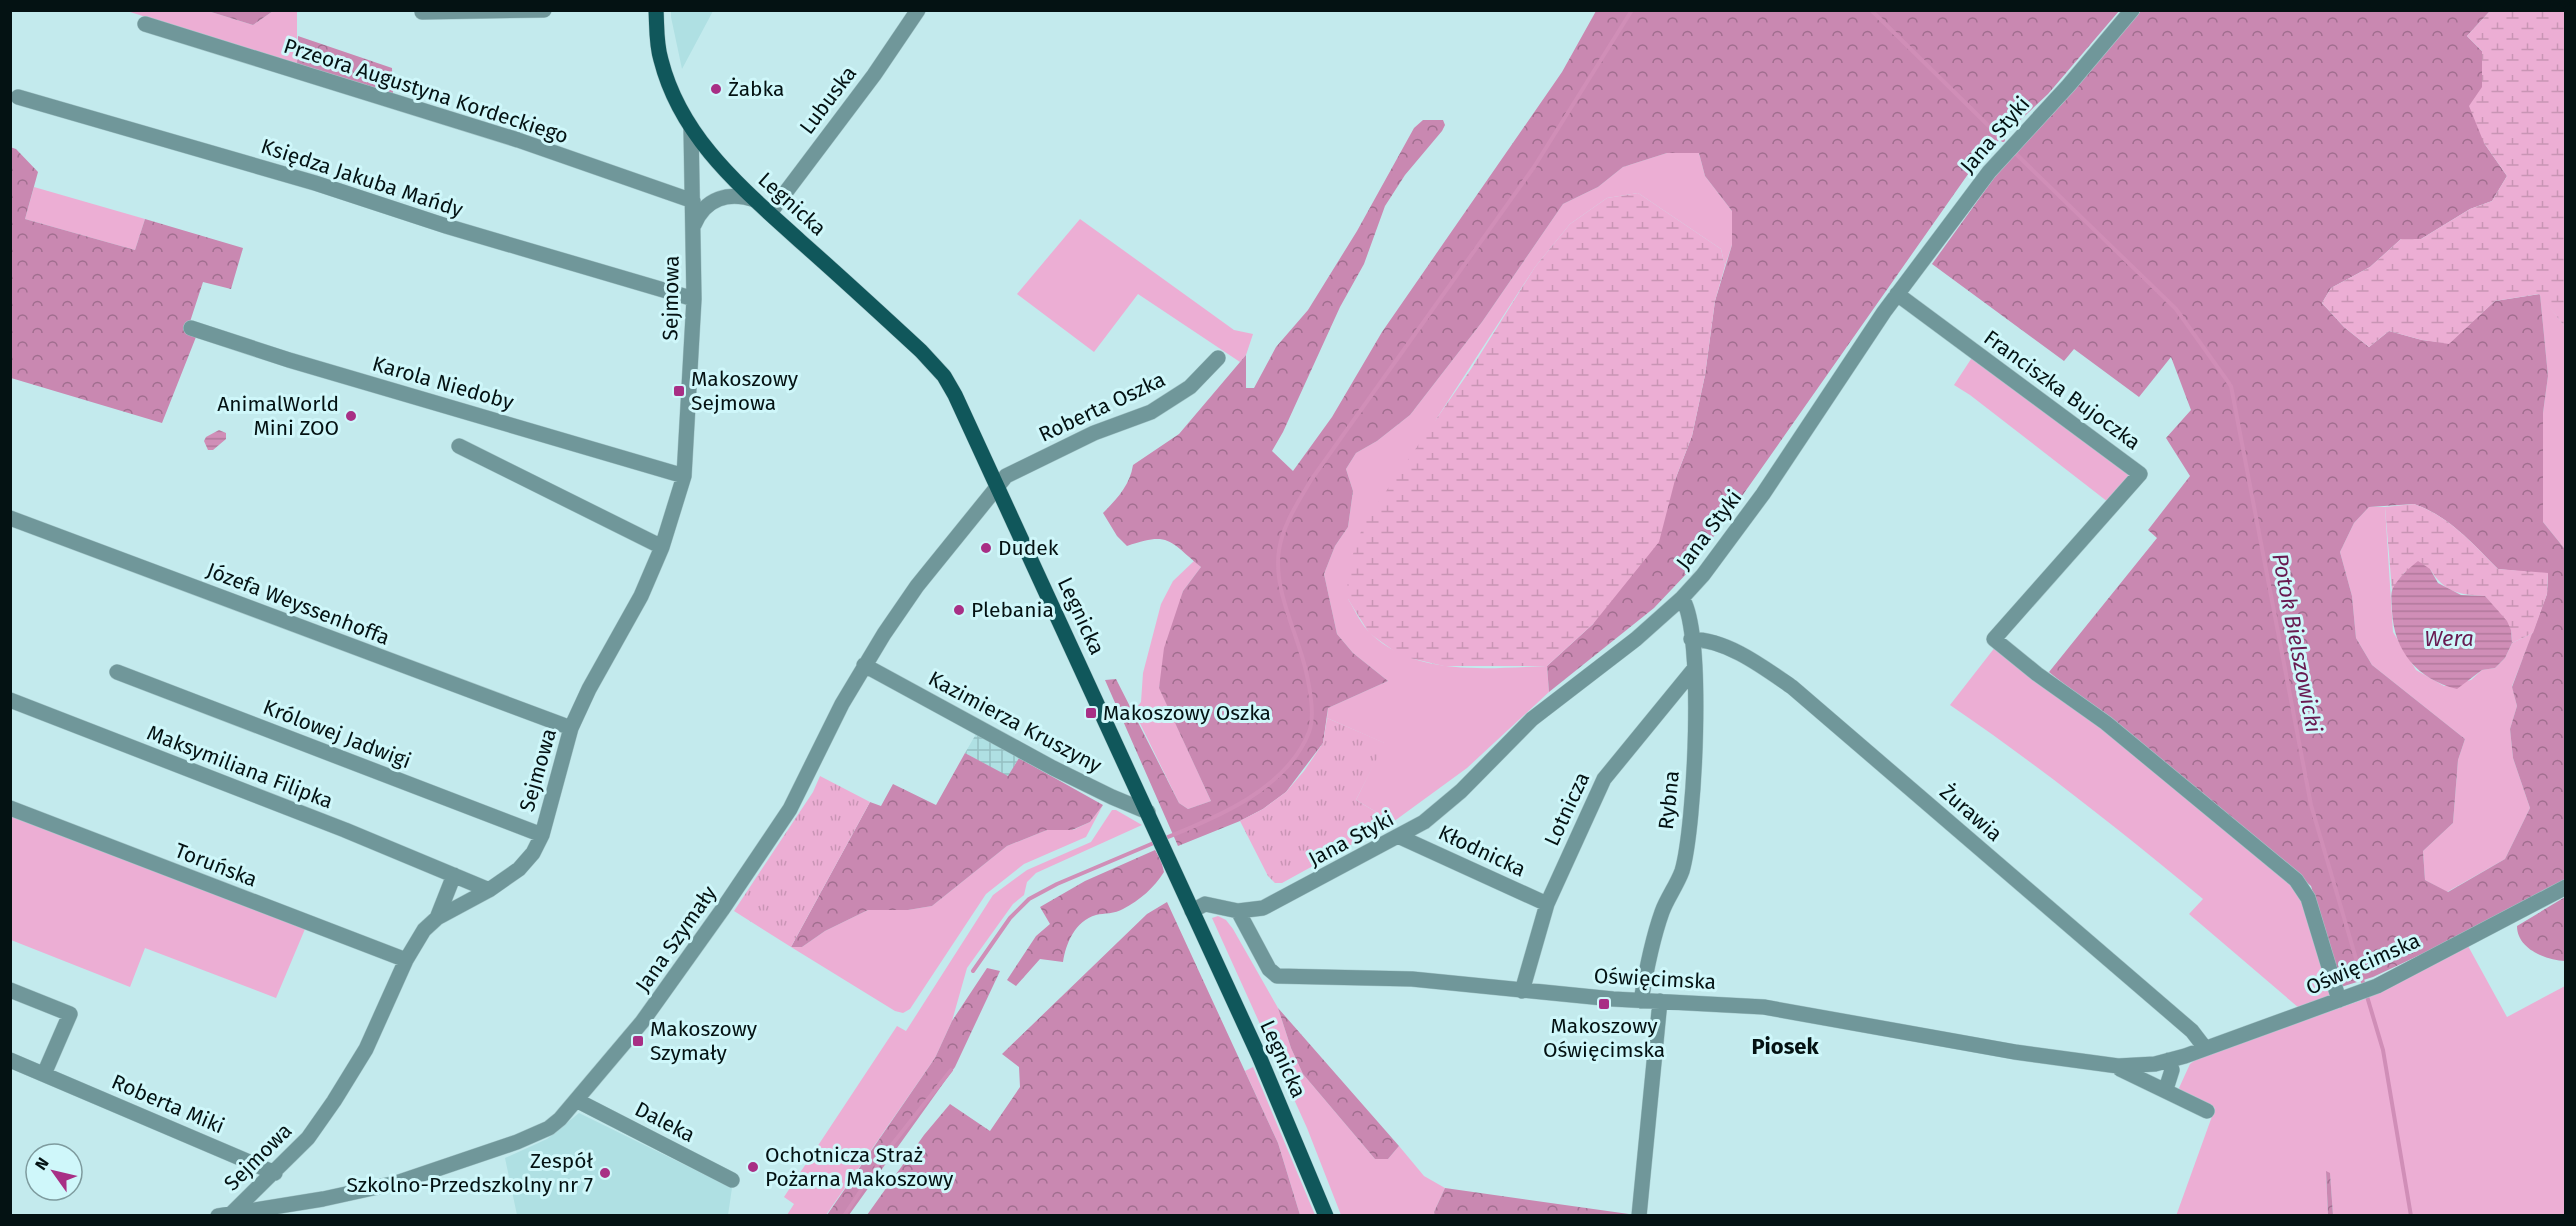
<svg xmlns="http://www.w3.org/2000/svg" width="2576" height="1226" font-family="'Fira Sans',sans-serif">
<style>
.built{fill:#afe0e3}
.industrial{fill:url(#industrial-grid)}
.green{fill:#ecaed4}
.forest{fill:url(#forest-crowns);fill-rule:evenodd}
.wetland{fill:url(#wetland-marsh)}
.park{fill:url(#park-tufts)}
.water{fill:url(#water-rules)}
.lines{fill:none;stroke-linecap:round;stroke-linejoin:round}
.stream{stroke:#d08eb7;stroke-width:4}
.minor-casing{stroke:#a4c7ca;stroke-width:16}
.major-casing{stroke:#a4c7ca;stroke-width:16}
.minor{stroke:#70979a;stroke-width:15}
.major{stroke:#10575b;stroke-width:15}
.poi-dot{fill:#a82f85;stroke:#cff7fa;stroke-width:2}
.labels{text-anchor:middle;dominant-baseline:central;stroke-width:6;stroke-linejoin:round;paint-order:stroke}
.poi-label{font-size:21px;fill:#041213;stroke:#cff7fa;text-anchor:start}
.street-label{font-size:21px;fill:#041213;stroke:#cff7fa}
.water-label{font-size:22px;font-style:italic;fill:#681a51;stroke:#cff7fa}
.neighbourhood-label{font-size:22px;font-weight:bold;fill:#041213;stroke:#cff7fa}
</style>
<defs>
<pattern id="industrial-grid" width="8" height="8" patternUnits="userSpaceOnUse" patternTransform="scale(1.5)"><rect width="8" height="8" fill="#afe0e3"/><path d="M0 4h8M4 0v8" fill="none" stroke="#95bfc2"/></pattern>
<pattern id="forest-crowns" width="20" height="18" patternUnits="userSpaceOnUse" patternTransform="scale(1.5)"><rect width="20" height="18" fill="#c988b1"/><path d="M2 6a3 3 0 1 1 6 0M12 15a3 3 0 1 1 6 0" fill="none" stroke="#a16e8f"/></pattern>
<pattern id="wetland-marsh" width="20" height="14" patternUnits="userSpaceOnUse" patternTransform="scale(1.5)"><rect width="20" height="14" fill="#ecaed4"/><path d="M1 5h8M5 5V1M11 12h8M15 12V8" fill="none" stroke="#c995b5"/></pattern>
<pattern id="park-tufts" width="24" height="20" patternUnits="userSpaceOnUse" patternTransform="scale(1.5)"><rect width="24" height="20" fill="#ecaed4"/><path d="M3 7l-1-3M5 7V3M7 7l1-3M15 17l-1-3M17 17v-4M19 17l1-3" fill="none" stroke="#c995b5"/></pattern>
<pattern id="water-rules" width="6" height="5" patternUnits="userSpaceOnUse" patternTransform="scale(1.5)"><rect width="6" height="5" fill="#d08eb7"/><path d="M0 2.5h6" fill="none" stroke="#b1799c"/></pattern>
</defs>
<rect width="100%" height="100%" fill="#c3eaed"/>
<path class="built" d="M671,11H713L682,69L671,17Z
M579,1113L732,1188L728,1215H517L505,1158L547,1139Z"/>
<path class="industrial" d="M976,734L1019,758L1008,777L965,753Z"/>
<path class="green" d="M127,11H208L253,25L273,11H297V65Z
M1667,153H1699L1705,176L1732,211V245L1725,266L1721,249L1638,193L1607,198L1570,224L1535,267L1437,418L1348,599C1355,610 1361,625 1371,634C1417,677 1488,668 1547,666L1549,692L1467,768L1393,822L1356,800L1384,743L1327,718L1328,708L1388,681L1353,653L1337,634L1324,574L1335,546L1348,527L1353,491L1346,469L1356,453L1377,441L1410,415L1482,322L1563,204L1598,187L1623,167Z
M34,187L145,219L135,250L25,219Z
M1080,219L1234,330L1253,334L1246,355L1240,362L1138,294L1094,352L1017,294Z
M2540,294L2565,327L2564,548L2543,522V413L2548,376Z
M1973,356L2128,470L2129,480L2108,502L1970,395L1954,385Z
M2369,507H2385L2393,632L2416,670L2444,686L2471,680L2482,670L2495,668L2505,658L2512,643L2533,633L2512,686L2517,706L2510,729L2513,758L2530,808L2505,859L2447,892L2425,880L2423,851L2453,823L2458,760L2465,739L2372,665L2356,638L2352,596L2340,552L2354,523Z
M1194,561L1201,567L1183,591L1159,687L1211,801L1188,809L1179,803L1134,711L1141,702L1143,673L1161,604L1173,581Z
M1996,646L2158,771L2300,890L2330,996L2299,1008L2189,914L2203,899C2121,831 2038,765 1950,705Z
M1103,805L1086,837L1024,864L986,894L910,1009L903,1013L895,1011L791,947H802L825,931L868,910H908L932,906L1007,846L1047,830H1073L1090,822Z
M1112,810H1116L1142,825L1036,873L1027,882L1024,895L1013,904L967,968L952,1021L935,1058L826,1215H787L794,1204L784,1197L897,1026L906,1031L993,895L1027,870L1091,842Z
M10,816L305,929L276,998L145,948L130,987L11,940Z
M1218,916L1226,920L1233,929L1278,1008L1291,1048L1303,1074L1375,1159H1388L1399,1146L1424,1176L1445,1188L1434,1212L1435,1215H1341L1307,1128L1212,918Z
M2468,946L2507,1017L2565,986V1215H2333L2330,1174L2326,1172L2328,1215L2176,1216L2215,1108L2182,1092L2179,1088L2190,1064L2198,1058L2362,1000Z
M1253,1067L1315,1215H1300L1278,1143L1245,1071Z"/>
<path class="forest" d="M208,11L273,10V11L253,25Z
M1596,11H2119L2048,94L1978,160L1690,570L1654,608L1549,692L1547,666L1593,624L1675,480L1692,436L1705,375L1715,301L1732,245V211L1705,176L1699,153H1667L1623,167L1598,187L1563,204L1482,322L1410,415L1377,441L1356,453L1346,469L1353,491L1348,527L1335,546L1324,574L1337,634L1353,653L1388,681L1328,708L1323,743L1286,792L1263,809L1240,821L1178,846L1105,680L1116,679L1179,803L1188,809L1211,801L1159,688L1164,648L1183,591L1201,567C1169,541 1170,531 1127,546L1117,536L1103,513C1117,499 1130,485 1133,465L1179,434L1246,355V388H1254L1276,347L1308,310L1357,231L1414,128L1423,120H1443L1445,125L1442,131L1405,175L1385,206L1364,264L1340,307L1283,432L1272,451L1293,471L1332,417L1382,332L1562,72Z
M2141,11H2490L2467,36L2482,51L2484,143L2507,176L2492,201L2470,209L2421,239H2401L2370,267L2331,288L2322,303L2344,327L2369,347L2389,331L2422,340L2449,343L2495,301L2540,294L2548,376L2543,413V522L2564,548L2566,547L2565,887L2373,977L2341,987L2311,886L2271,850L2049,672L2157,538L2148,530L2190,476L2166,438L2191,410L2171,357L2139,397L2074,349L2064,361L1932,264L2002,167L2061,105ZM2414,504C2449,516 2473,544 2498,569L2548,574L2547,594L2512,687L2517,706L2510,729L2513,758L2530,808L2505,859L2448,892L2425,880L2423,851L2453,823L2458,760L2465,739L2372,665L2356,638L2352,596L2340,552L2354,523L2369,507Z
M298,36L392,68L393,95L297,65Z
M10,147L16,149L38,172L25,219L135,250L145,219L243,248L231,289L203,282L186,334L196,337L162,423L11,378Z
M965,753L1008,776L1019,758L1103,805L1090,822L1072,830H1047L1007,846L932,906L908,910H868L825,931L802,947H791L870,802L881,806L893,784L936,805Z
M1155,850L1161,860L1164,872C1154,888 1140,900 1123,909C1115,914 1104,913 1096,915C1075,921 1066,943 1063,962L1040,959L1016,986L1007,980L1036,936L1050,924L1040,907L1085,881Z
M2565,897V961C2546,960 2517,949 2517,926Z
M1167,902L1278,1143L1300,1215H867L924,1135L950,1104L990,1131L1020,1087L1019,1067L1002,1054L1147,914Z
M987,968L1000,971L955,1067L849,1215H827L935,1058L952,1021Z
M1278,1008L1399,1146L1388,1159H1375L1303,1074L1291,1048Z
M2326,1171L2330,1173L2333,1215H2328Z
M1445,1188L1636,1215L1435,1216L1434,1212Z"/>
<path class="wetland" d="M2490,11H2565V327L2539,294L2495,301L2449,344L2422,340L2389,331L2369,347L2344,327L2322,303L2331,288L2370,267L2401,239H2421L2470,209L2492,201L2507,176L2484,143L2469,106L2482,87V51L2467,36Z
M1638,193L1721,249L1725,266L1715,301L1705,375L1692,436L1675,480L1659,542L1593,624L1547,666H1444L1401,656L1369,633L1348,599L1347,571L1364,523L1471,369L1535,267L1570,224L1607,198Z
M2414,504C2449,516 2473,544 2498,569L2548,573L2547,594L2533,633L2512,643L2511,630L2485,596C2459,595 2444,592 2430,569L2405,572L2392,590L2385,507Z"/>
<path class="park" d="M1327,718L1385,743L1356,800L1393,822L1282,883H1275L1268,876L1240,821L1263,809L1286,792L1304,771L1323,743Z
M820,776L870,802L791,947L734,911L813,792Z"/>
<path class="water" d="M219,430L226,433V439L213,450H208L204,441L206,437Z
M2418,561L2430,569L2438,583L2461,595L2485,596L2507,621L2511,630L2512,643L2505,658L2495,668L2482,670L2457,689C2417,679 2394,651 2392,611C2392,604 2390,594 2393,588C2399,577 2409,568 2418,561Z"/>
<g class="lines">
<path class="stream" d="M1871,10L2003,140
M2014,152L2176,309L2231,386L2311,805L2364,986
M1163,839C1216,818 1287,789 1309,732C1317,712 1306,667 1299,647C1289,616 1274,582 1279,550C1283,524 1299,501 1311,480L1534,167L1632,10
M973,971L1010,918L1029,899L1057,884L1156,842
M2366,993L2383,1050L2411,1216
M844,1216L887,1151L951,1070"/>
<defs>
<path id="minor" d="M422,10V12L544,10
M145,24L518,140L693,201
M18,97L315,183L446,226L694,299
M770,213L874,75L918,10
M694,225C705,198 729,191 755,200
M1897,294L2140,474L1994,639L2037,674L2106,723L2296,880L2308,898L2339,1000
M191,328L289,360L684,476
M459,446L662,547
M10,518L571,728
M1691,639C1728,640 1763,667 1792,687L2192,1031L2205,1048
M864,665L1053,768L1112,797L1148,812
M117,672L542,835
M10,700L345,830L489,890
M10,808L406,960
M1400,837L1547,904
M1192,911L1205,904L1238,911L1263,908L1424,822L1461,791L1532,719L1636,639L1682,598L1703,575L1763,494L1884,312L1989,172L2068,86L2132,10
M1238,911L1269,969L1277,976L1412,979L1613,999L1764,1007L2015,1052L2118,1066L2155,1064L2185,1056L2377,986L2566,887
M437,918L454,875
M10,990L70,1014L44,1074
M1522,991L1547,904L1604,779L1694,669
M1641,1001C1646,971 1652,940 1662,912C1667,898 1677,885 1682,871C1695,827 1705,633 1682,598
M10,1060L275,1173
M2120,1069L2207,1111
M2166,1089L2172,1070L2169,1060
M578,1101L732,1180
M232,1213L308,1138L334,1101L366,1049L406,960L424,930L437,918L489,890L519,869L533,853L542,835L571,728L589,689L641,596L662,547L684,476L694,299L691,128
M218,1216L323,1199L396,1183L517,1142L549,1128L560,1119L642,1022L722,910L790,809L842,704L884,634L917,586L1006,476L1094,433L1151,412L1190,387L1218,358
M1639,1216L1660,1001"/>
<path id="major" d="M656,10C657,27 656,44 661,60C681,139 743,189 800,241C841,277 881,314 921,351L944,376L955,395L1259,1056L1326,1216"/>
</defs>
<use href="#minor" class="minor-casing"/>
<use href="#major" class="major-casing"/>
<use href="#minor" class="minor"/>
<use href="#major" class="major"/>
</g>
<g class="poi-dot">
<circle cx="716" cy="89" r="6"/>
<rect x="673" y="385" width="12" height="12" rx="3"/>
<circle cx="351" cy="416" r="6"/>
<circle cx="986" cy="548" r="6"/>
<circle cx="959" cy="610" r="6"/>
<rect x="1085" y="707" width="12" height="12" rx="3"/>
<rect x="1598" y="998" width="12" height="12" rx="3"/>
<rect x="632" y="1035" width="12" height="12" rx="3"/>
<circle cx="753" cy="1167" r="6"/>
<circle cx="605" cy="1173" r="6"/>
</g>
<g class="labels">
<g class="poi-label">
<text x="728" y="89">Żabka</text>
<text x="691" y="379">Makoszowy<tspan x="691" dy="24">Sejmowa</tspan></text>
<text x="339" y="404" text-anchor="end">AnimalWorld<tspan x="339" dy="24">Mini ZOO</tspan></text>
<text x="998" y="548">Dudek</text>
<text x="971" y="610">Plebania</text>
<text x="1103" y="713">Makoszowy Oszka</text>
<text x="1604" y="1026" text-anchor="middle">Makoszowy<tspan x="1604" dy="24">Oświęcimska</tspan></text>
<text x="650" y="1029">Makoszowy<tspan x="650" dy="24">Szymały</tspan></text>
<text x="765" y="1155">Ochotnicza Straż<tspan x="765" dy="24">Pożarna Makoszowy</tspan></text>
<text x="593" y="1161" text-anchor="end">Zespół<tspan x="593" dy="24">Szkolno-Przedszkolny nr 7</tspan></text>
</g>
<g class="street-label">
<text transform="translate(426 91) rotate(18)">Przeora Augustyna Kordeckiego</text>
<text transform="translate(828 100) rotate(-53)">Lubuska</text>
<text transform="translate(1995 135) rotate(-49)">Jana Styki</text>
<text transform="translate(362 178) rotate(18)">Księdza Jakuba Mańdy</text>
<text transform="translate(792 204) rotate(42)">Legnicka</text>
<text transform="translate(671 298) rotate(-89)">Sejmowa</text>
<text transform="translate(443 383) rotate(16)">Karola Niedoby</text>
<text transform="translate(2062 390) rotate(36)">Franciszka Bujoczka</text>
<text transform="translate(1102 407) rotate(-25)">Roberta Oszka</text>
<text transform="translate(1709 530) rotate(-53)">Jana Styki</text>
<text transform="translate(298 604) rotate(21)">Józefa Weyssenhoffa</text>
<text transform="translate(1081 616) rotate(65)">Legnicka</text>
<text transform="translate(1015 722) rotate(28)">Kazimierza Kruszyny</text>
<text transform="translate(337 734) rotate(21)">Królowej Jadwigi</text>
<text transform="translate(240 767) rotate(21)">Maksymiliana Filipka</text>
<text transform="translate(538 770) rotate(-74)">Sejmowa</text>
<text transform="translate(1669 800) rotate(-84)">Rybna</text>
<text transform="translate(1567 809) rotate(-65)">Lotnicza</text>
<text transform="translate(1971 813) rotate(41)">Żurawia</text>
<text transform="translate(1351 839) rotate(-28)">Jana Styki</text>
<text transform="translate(1482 851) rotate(25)">Kłodnicka</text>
<text transform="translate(216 865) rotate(21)">Toruńska</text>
<text transform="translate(676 939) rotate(-55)">Jana Szymały</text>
<text transform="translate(2363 964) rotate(-24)">Oświęcimska</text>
<text transform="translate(1655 979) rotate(3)">Oświęcimska</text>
<text transform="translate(1283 1059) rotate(66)">Legnicka</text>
<text transform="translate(168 1104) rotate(23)">Roberta Miki</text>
<text transform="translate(665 1122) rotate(27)">Daleka</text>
<text transform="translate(258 1157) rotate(-45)">Sejmowa</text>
</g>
<g class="water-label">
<text x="2449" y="638">Wera</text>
<text transform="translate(2297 643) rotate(79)">Potok Bielszowicki</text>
</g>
<g class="neighbourhood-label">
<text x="1785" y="1046">Piosek</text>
</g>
</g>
<rect width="2576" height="1226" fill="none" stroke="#041213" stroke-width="24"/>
<g transform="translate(54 1172) rotate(304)"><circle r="28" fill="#cff7fa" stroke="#7e9b9e" stroke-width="1.5"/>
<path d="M0-4.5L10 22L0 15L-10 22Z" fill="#a82f85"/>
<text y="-9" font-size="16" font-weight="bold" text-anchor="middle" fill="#041213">N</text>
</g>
</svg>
